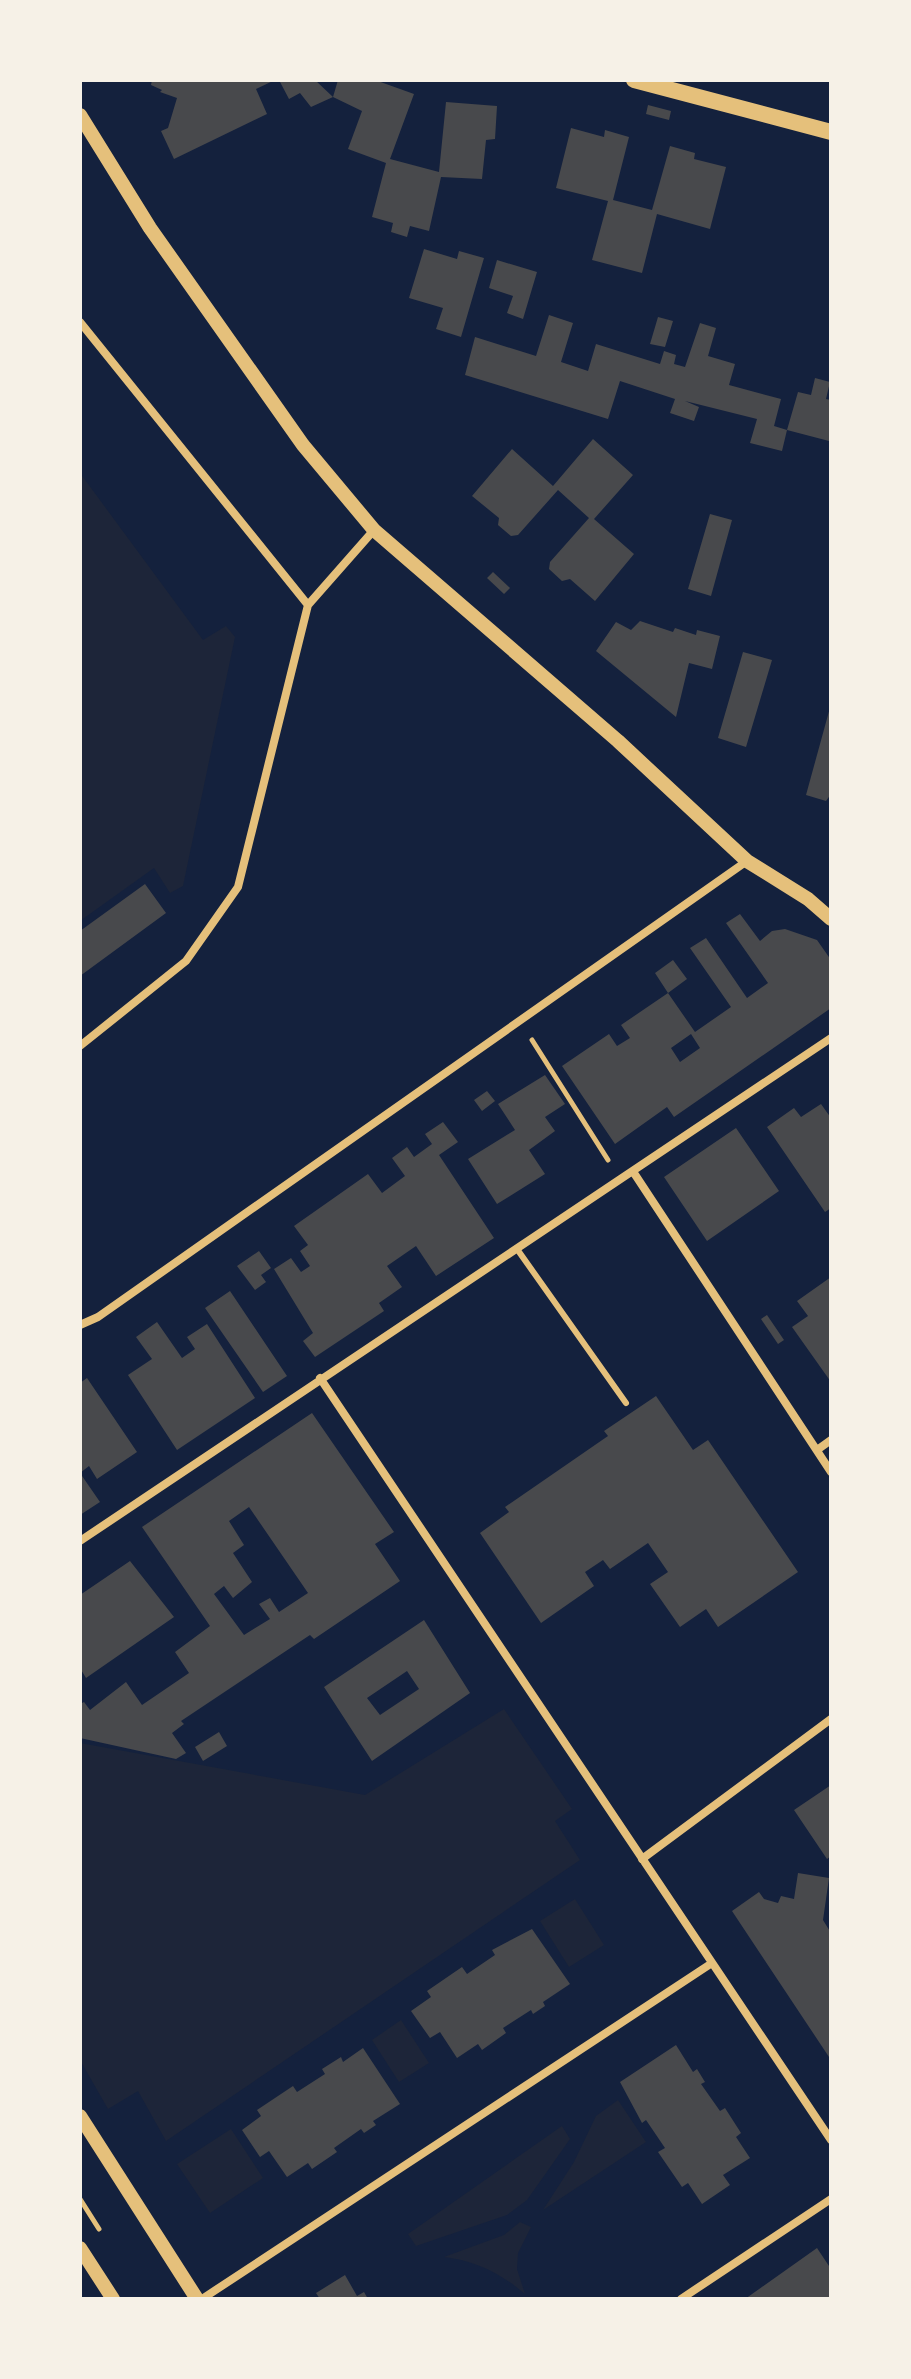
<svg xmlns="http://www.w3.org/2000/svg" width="911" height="2379" font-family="'Playfair Display',serif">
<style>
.green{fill:#1d2539}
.building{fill:#48494c;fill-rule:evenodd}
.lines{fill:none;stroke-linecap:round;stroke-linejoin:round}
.path{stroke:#e5c07b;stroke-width:5}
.service{stroke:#e5c07b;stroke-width:6}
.minor{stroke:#e5c07b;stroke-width:8}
.tertiary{stroke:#e5c07b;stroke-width:14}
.secondary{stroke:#e5c07b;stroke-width:16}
</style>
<rect width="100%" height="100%" fill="#14213d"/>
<path class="green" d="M80,473L203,640L226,626L235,637L183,886L170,893L154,868L80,921Z
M504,1709L572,1809L555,1821L580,1860L166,2141L138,2091L108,2109L80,2060V1743L365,1795Z
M575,1899L604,1945L569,1967L540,1921Z
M401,2020L429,2063L399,2082L372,2040Z
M618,2100L646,2142L543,2210L574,2162L596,2116Z
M562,2126L570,2139L527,2200L507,2215L416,2246L408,2234Z
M231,2129L263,2178L210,2213L177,2164Z
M520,2222L531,2227L518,2253L517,2269L525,2294C500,2273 476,2261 444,2257L504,2235Z"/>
<path class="building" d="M152,80H275L256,89L267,114L174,159L161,131L168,128L177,98L160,92L162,90L151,85Z
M279,80H315L333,97L338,80H375L414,94L390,159L439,172L446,102L497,106L495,139L486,140L482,179L441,177L429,231L410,226L407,237L391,232L393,223L372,217L386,163L348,149L362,111L333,97L311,107L300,93L289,99Z
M648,105L671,111L669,120L646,114Z
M571,128L604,137L605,130L629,137L613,200L652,210L670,146L695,153L694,159L726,167L710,229L657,214L642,273L592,260L608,201L556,188Z
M424,249L457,259L459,251L484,258L461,337L436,329L443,308L409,298Z
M497,260L537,272L523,319L507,313L513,296L489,288Z
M549,315L573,323L561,362L588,371L596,344L660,364L664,351L676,355L674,364L685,367L700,323L716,328L708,356L735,364L729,385L781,399L774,426L787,430L782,451L750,443L757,419L685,401L699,407L694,421L670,413L675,399L620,381L608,419L465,375L475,337L536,356Z
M658,317L673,321L665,347L650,344Z
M815,378L830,382L826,399L831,400L829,441L787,430L798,392L811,395Z
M593,439L633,475L594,519L634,554L595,601L570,579L562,581L549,569L550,562L589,518L558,490L518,535L511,536L498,525L499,518L472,496L512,449L553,486Z
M710,514L732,520L711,596L688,589Z
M493,572L510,588L504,594L487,578Z
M640,621L673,632L675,628L696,635L697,630L720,636L712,669L689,663L676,717L596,651L616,622L631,630Z
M743,652L772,660L746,747L718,738Z
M831,704V794L826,801L806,795Z
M145,884L166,913L80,976V931Z
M740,914L760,941L772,931L785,929L817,940L831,960V1008L674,1117L667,1107L615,1144L562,1066L609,1034L617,1046L630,1038L621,1025L668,993L695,1032L731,1007L690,948L706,938L747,998L768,983L726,923ZM691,1034L700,1048L680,1062L671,1048Z
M673,960L687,979L668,993L655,973Z
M545,1075L565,1104L545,1117L555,1131L529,1150L545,1174L497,1204L468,1159L515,1130L498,1104Z
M487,1091L495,1101L482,1111L474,1100Z
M821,1104L831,1118V1208L825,1212L767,1127L794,1108L801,1117Z
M443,1122L458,1142L439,1155L494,1238L436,1276L416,1246L387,1266L402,1287L379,1303L384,1311L315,1357L303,1341L313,1333L274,1269L291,1258L301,1272L310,1266L300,1251L308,1245L294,1226L368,1174L382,1193L405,1176L392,1158L407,1147L414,1157L432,1144L425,1134Z
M736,1128L779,1191L707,1241L664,1177Z
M259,1251L271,1268L261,1275L266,1282L255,1290L237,1266Z
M831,1277V1382L792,1327L808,1316L797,1301Z
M230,1291L287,1376L263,1392L205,1308Z
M767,1315L784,1340L778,1344L761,1319Z
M157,1322L182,1358L195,1349L187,1337L207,1324L255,1398L177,1450L128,1375L152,1359L136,1337Z
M87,1378L137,1452L97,1479L89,1466L80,1473L100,1502L80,1515V1383Z
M656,1396L693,1450L708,1440L798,1572L718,1627L706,1609L680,1627L650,1584L668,1572L648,1543L610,1569L603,1560L585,1572L594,1586L541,1623L480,1533L509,1512L505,1507L608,1436L604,1431Z
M312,1413L394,1532L375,1544L400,1581L314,1639L310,1635L181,1721L184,1724L172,1733L186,1753L176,1759L80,1738V1704L84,1702L90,1710L126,1682L142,1705L189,1673L175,1652L210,1626L142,1527ZM249,1507L308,1593L279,1612L270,1598L259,1604L270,1619L244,1635L214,1594L224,1586L233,1598L252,1582L233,1553L244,1545L229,1521Z
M130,1561L174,1617L86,1678L80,1668V1595Z
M424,1620L470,1693L372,1761L324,1687ZM407,1671L419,1689L380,1715L367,1698Z
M219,1732L227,1746L203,1761L195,1747Z
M831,1785V1856L827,1859L794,1810Z
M798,1873L829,1878L823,1920L831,1933V2060L732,1911L759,1892L764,1899L778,1903L781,1896L794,1899Z
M532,1929L570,1984L543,2002L545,2006L533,2014L531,2010L503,2028L506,2033L482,2050L478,2044L457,2058L440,2032L430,2038L411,2011L431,1997L427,1991L462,1967L467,1974L495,1955L492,1950Z
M676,2045L693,2072L697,2069L705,2082L701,2084L720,2111L725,2108L741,2133L736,2137L750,2158L723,2175L730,2185L702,2204L688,2183L682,2187L658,2152L665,2148L646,2120L642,2123L620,2082Z
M363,2048L400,2104L373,2121L376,2125L364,2133L361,2129L334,2148L337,2152L312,2169L308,2163L287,2177L269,2151L260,2157L242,2130L261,2116L257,2110L293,2086L297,2092L325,2074L322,2069L341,2057L343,2062Z
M817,2248L831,2269V2299H745Z
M345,2275L357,2296L364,2292L368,2299H320L316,2293Z"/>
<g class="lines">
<path class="path" d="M532,1040L608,1160
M80,2199L99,2229"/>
<path class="service" d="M517,1249L626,1403"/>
<path class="minor" d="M80,322L308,605
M80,1046L186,961L238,887L308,605L374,530
M634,1173L831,1472
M80,1325L98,1317L747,861
M320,1378L831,2140
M817,1450L831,1440
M80,1541L831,1038
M642,1859L831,1719
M202,2299L712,1963
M681,2299L831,2199"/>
<path class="tertiary" d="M80,115L150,228L303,445L374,530L618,741L747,861L808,899L831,919
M80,2116L197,2299
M80,2248L113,2299"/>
<path class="secondary" d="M634,80L831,132"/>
</g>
<rect width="911" height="2379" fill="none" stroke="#f6f1e7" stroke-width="164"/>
</svg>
